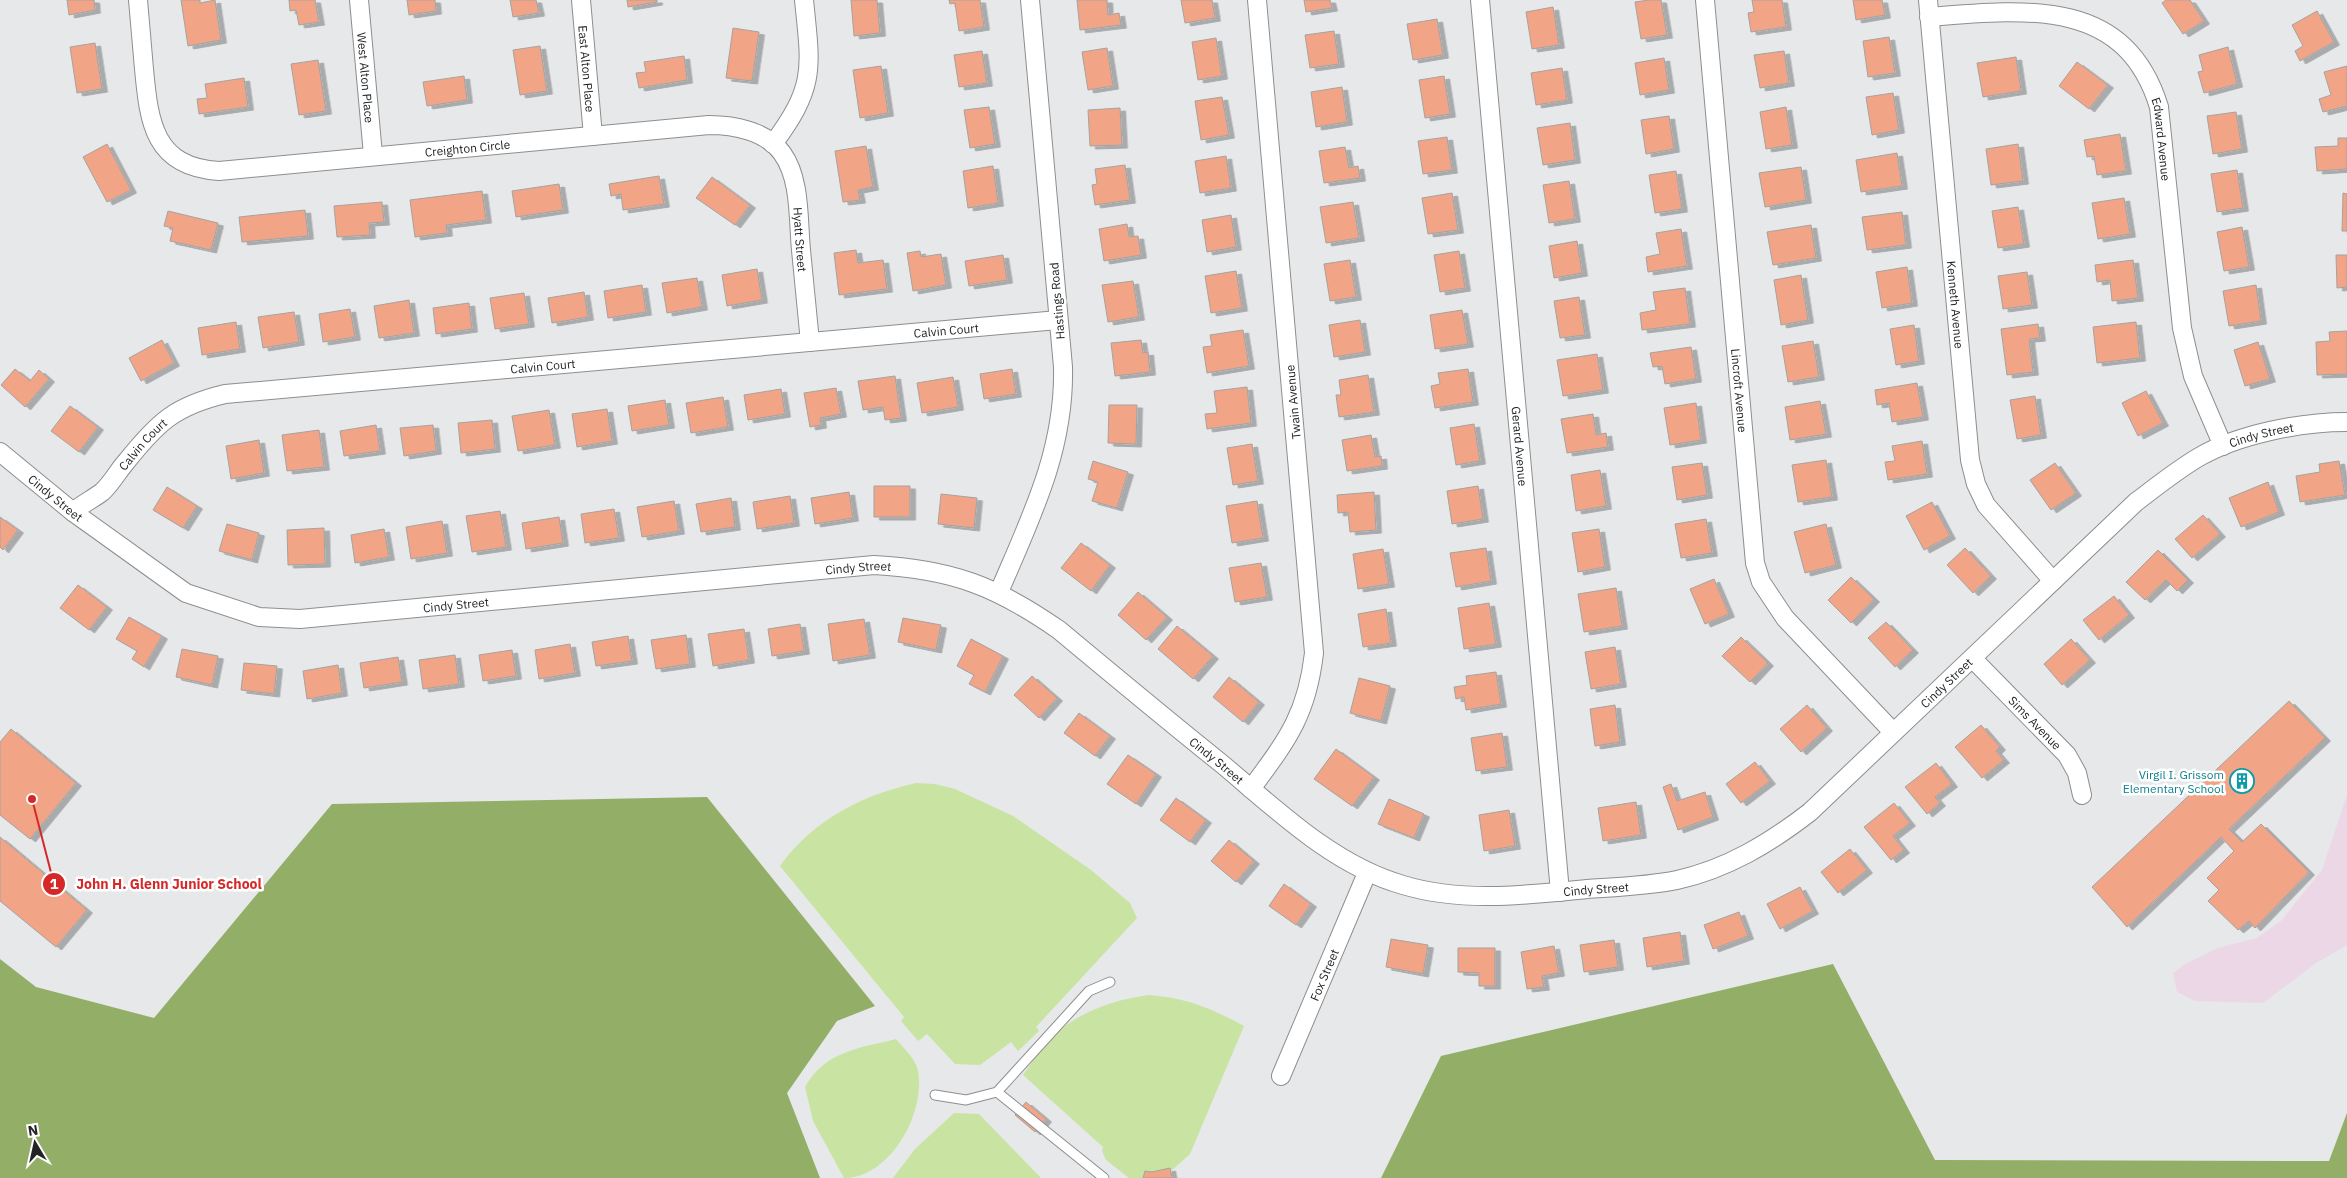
<svg xmlns="http://www.w3.org/2000/svg" width="2347" height="1178" font-family="'IBM Plex Sans',sans-serif">
<style>
.education{fill:#ecd7e6}
.green{fill:#c9e4a2}
.forest{fill:#93ae67}
.building{fill:#f2a487;stroke:#a5a2a1;filter:url(#shadow)}
.lines{fill:none;stroke-linecap:round;stroke-linejoin:round}
.lane-casing{stroke:#8d8e90;stroke-width:11}
.street-casing{stroke:#8d8e90;stroke-width:20}
.lane{stroke:#fff;stroke-width:9}
.street{stroke:#fff;stroke-width:18}
.labels{text-anchor:middle;dominant-baseline:central;stroke-width:5;stroke-linejoin:round;paint-order:stroke}
.street-label{font-size:12px;fill:#232425;stroke:#fff}
.culture-label{font-size:12px;fill:#0d838f;stroke:#fff;text-anchor:end}
.leader{fill:none;stroke:#d62828;stroke-width:2}
.callout-dot{fill:#d62828;stroke:#fff;stroke-width:2}
.mark-label{font-size:15px;text-anchor:middle;font-weight:bold;fill:#fff}
.callout-label{font-size:14px;text-anchor:middle;font-weight:bold;fill:#d62828;stroke:#fff;stroke-width:5;stroke-linejoin:round;paint-order:stroke}
</style>
<defs>
<filter id="shadow"><feDropShadow dx="5.5" dy="3" stdDeviation="0" flood-color="#0004"/></filter>
</defs>
<rect width="100%" height="100%" fill="#e6e8ea"/>
<path class="education" d="M2347,795V945L2316,963L2263,1003L2195,1001L2177,992L2173,973L2187,963L2218,948L2257,938L2281,921L2322,870Z"/>
<path class="green" d="M916,783L935,784L955,789L1013,816L1091,870L1130,903L1137,918L1036,1027L1039,1031L1018,1051L1011,1042L980,1065L955,1064L927,1034L918,1041L901,1021L904,1017L780,866C813,820 862,795 916,783Z
M1149,995C1187,998 1211,1008 1244,1026L1190,1154L1171,1171L1170,1169L1152,1172L1145,1171L1143,1178H1129L1106,1160L1102,1151L1103,1147L1023,1075C1030,1065 1036,1055 1043,1046C1070,1015 1110,1000 1149,995Z
M896,1039C904,1049 916,1059 918,1071C926,1113 890,1178 844,1178L813,1121L805,1087C825,1051 860,1048 896,1039Z
M954,1113L979,1114L1041,1178H893L915,1149Z"/>
<path class="forest" d="M707,797L875,1006L837,1021L787,1093L820,1178H0V959L36,987L154,1018L332,804Z
M1833,964L1935,1160L2329,1161L2347,1113V1178H1381L1441,1056Z"/>
<path class="building" d="M67,0H94L95,10L69,15Z
M181,0H200V3L215,0L221,40L188,46Z
M289,0H315L319,22L299,25L296,10L290,11Z
M407,0H435L436,11L409,15Z
M510,0H536L539,13L513,17Z
M627,0H657V2L628,7Z
M851,0H877L880,33L854,36Z
M949,0H980L984,27L959,31L955,3L950,4Z
M1077,0H1107L1108,15L1119,13L1121,25L1080,30Z
M1181,0H1212L1215,18L1185,23Z
M1304,0H1330L1332,8L1306,12Z
M1649,0H1661L1667,35L1641,39L1635,2Z
M1752,0H1782L1786,27L1751,32L1748,13L1754,12Z
M1853,0H1882L1885,15L1856,20Z
M2166,0H2190L2204,21L2183,34L2162,3Z
M1553,7L1559,45L1532,49L1526,12Z
M2317,11L2334,42L2300,61L2295,51L2303,46L2292,25Z
M1437,19L1443,55L1413,60L1407,24Z
M733,28L759,32L752,81L726,78Z
M1334,31L1339,64L1310,68L1305,35Z
M1889,37L1895,73L1868,77L1863,41Z
M1216,38L1222,76L1198,80L1192,42Z
M95,43L102,89L77,93L70,47Z
M540,46L547,91L520,95L513,50Z
M2228,47L2237,84L2204,93L2198,72L2203,71L2199,55Z
M1107,48L1113,86L1088,90L1082,52Z
M982,51L987,83L959,87L954,55Z
M1784,51L1789,83L1760,88L1754,55Z
M684,56L687,80L639,88L636,73L646,72L644,62Z
M2016,57L2021,91L1983,97L1977,63Z
M1664,58L1669,90L1640,95L1635,63Z
M318,60L326,111L299,115L291,64Z
M2077,62L2108,85L2089,109L2059,86Z
M881,66L888,113L860,118L853,70Z
M2347,66V106L2323,112L2319,99L2331,95L2324,72Z
M1562,68L1567,100L1536,105L1531,73Z
M464,76L467,100L427,106L423,82Z
M1444,76L1450,114L1425,118L1419,80Z
M244,78L248,107L199,114L197,99L207,98L205,84Z
M1342,87L1347,122L1316,127L1311,92Z
M1893,93L1899,130L1872,135L1866,97Z
M1222,97L1229,135L1201,140L1195,101Z
M989,107L995,144L970,148L964,110Z
M1786,107L1792,145L1766,149L1760,112Z
M1120,108L1122,145L1090,146L1088,110Z
M2236,112L2242,149L2213,154L2207,116Z
M1669,116L1674,149L1646,154L1641,120Z
M1570,123L1575,160L1543,165L1537,128Z
M2120,134L2126,171L2097,175L2094,156L2087,157L2084,140Z
M1447,137L1452,170L1423,174L1418,141Z
M2338,138H2347V169L2317,171L2315,147L2338,146Z
M107,144L131,190L107,202L83,157Z
M2018,144L2023,181L1991,185L1986,149Z
M866,146L873,187L858,190L860,200L843,202L835,151Z
M1345,147L1349,168L1358,166L1360,178L1324,183L1319,151Z
M1897,153L1902,186L1861,192L1856,160Z
M1226,156L1231,188L1200,193L1195,161Z
M1125,165L1130,200L1095,205L1092,185L1097,184L1095,169Z
M993,166L998,203L968,208L963,171Z
M1801,167L1806,200L1765,207L1759,173Z
M2237,170L2243,208L2217,212L2211,174Z
M1676,171L1682,209L1655,213L1649,175Z
M659,176L664,204L623,210L621,194L611,196L609,184Z
M712,177L750,205L735,225L696,198Z
M1569,181L1575,219L1549,223L1543,185Z
M559,184L563,210L516,217L512,191Z
M482,191L486,220L446,225L447,233L415,237L410,200Z
M1452,193L1458,230L1428,234L1422,198Z
M2343,193L2347,194V231H2342Z
M2124,198L2130,234L2098,239L2092,203Z
M382,202L384,222L369,223L370,235L337,237L334,206Z
M1353,202L1359,238L1326,243L1320,207Z
M2018,207L2024,244L1998,248L1992,211Z
M305,210L308,236L242,242L239,217Z
M168,211L218,223L211,250L170,241L173,228L164,226Z
M1902,212L1906,245L1867,250L1862,217Z
M1231,215L1236,247L1207,252L1202,220Z
M1127,224L1129,237L1138,236L1141,255L1104,261L1099,229Z
M1811,225L1816,258L1773,265L1767,232Z
M2242,227L2249,267L2224,271L2217,232Z
M1681,229L1687,266L1648,272L1646,257L1660,254L1656,233Z
M1577,241L1582,273L1554,278L1549,246Z
M856,250L858,263L883,260L887,289L839,295L834,253Z
M920,251L921,257L941,254L946,285L913,291L907,253Z
M1459,251L1465,288L1440,292L1434,255Z
M1003,255L1007,280L969,286L965,261Z
M2336,255H2347V287L2337,288Z
M1350,260L1356,297L1330,301L1324,264Z
M2133,260L2138,298L2112,301L2110,280L2097,282L2095,265Z
M1907,267L1912,303L1882,308L1876,272Z
M757,269L762,300L727,306L722,275Z
M1236,271L1242,308L1211,313L1205,276Z
M2027,272L2032,305L2003,309L1998,276Z
M1801,275L1808,320L1781,325L1774,280Z
M697,278L702,307L667,313L662,283Z
M1133,281L1139,317L1108,322L1102,285Z
M642,285L646,312L608,318L604,291Z
M2256,285L2261,321L2229,326L2223,291Z
M1685,288L1690,324L1642,330L1640,313L1656,310L1653,292Z
M584,292L588,317L552,323L548,298Z
M524,293L529,324L495,329L490,298Z
M1579,297L1585,335L1560,338L1554,301Z
M409,300L414,333L379,338L374,306Z
M469,303L472,329L436,334L433,308Z
M350,309L355,337L323,342L319,314Z
M1462,310L1468,344L1435,349L1430,315Z
M294,312L299,342L263,348L258,317Z
M1360,320L1365,352L1334,357L1329,325Z
M236,322L240,349L202,355L198,328Z
M2136,322L2140,358L2097,363L2093,327Z
M2038,324L2040,338L2029,339L2033,372L2007,375L2001,329Z
M1914,325L1919,361L1896,365L1890,329Z
M1243,330L1249,366L1207,373L1203,347L1212,346L1210,335Z
M2347,331V374L2317,375L2316,342L2330,341L2329,332Z
M162,340L174,363L141,381L129,358Z
M1141,340L1143,353L1148,352L1150,372L1115,376L1111,343Z
M1813,341L1819,377L1788,382L1782,346Z
M2258,342L2270,379L2245,386L2234,350Z
M1691,347L1696,379L1665,384L1662,366L1653,367L1650,353Z
M1597,354L1603,390L1563,396L1557,360Z
M15,369L30,381L39,370L49,379L25,407L1,385Z
M1012,369L1016,394L984,399L980,374Z
M1468,369L1473,402L1435,408L1431,386L1440,384L1438,373Z
M1368,375L1374,412L1339,417L1336,395H1341L1339,380Z
M895,376L901,418L885,420L883,407L863,410L858,381Z
M953,377L958,407L922,413L917,383Z
M1917,383L1923,417L1892,422L1889,403L1877,405L1875,390Z
M1247,387L1251,423L1207,429L1205,414L1217,413L1214,391Z
M836,388L841,414L820,418L821,425L810,427L804,393Z
M781,389L785,414L748,420L744,395Z
M2146,391L2163,423L2138,436L2122,403Z
M2035,396L2041,435L2017,439L2010,400Z
M723,397L728,427L691,433L686,403Z
M665,400L669,425L632,431L628,406Z
M1820,401L1826,434L1790,440L1785,407Z
M1696,403L1701,440L1670,445L1664,408Z
M1109,405H1137L1136,444L1108,443Z
M70,406L98,427L79,452L51,431Z
M607,409L612,441L577,447L572,414Z
M549,410L555,445L518,451L512,416Z
M1593,414L1596,435L1606,433L1608,447L1567,453L1561,419Z
M492,420L495,449L461,453L458,423Z
M1474,424L1480,461L1456,465L1450,428Z
M376,425L380,451L344,456L340,431Z
M433,425L436,451L404,456L400,428Z
M319,430L324,467L287,471L282,435Z
M1371,435L1375,457L1381,456L1382,466L1347,471L1342,440Z
M259,440L264,473L231,479L226,446Z
M1922,441L1927,474L1888,480L1885,462L1895,461L1892,446Z
M1252,444L1258,481L1233,485L1227,448Z
M1826,460L1832,497L1798,502L1792,465Z
M1093,461L1128,472L1117,508L1092,501L1098,482L1088,479Z
M2339,461L2345,495L2300,502L2296,476L2320,472L2319,464Z
M1702,463L1707,495L1677,500L1672,467Z
M2055,463L2076,493L2051,510L2030,480Z
M1600,470L1606,506L1576,511L1571,475Z
M2268,482L2279,512L2241,527L2229,498Z
M874,486H910V517H874Z
M1478,486L1483,519L1452,524L1447,491Z
M167,487L197,506L183,528L153,510Z
M849,492L853,518L815,524L811,498Z
M1374,492L1376,530L1350,532L1348,512L1338,513L1337,495Z
M941,494L977,498L974,528L938,524Z
M790,496L794,523L757,529L753,502Z
M731,498L735,527L701,532L696,504Z
M674,501L679,531L642,537L637,507Z
M1257,501L1263,538L1232,543L1226,506Z
M1932,502L1950,536L1924,550L1906,516Z
M614,509L619,538L585,543L581,514Z
M500,511L506,547L472,552L466,516Z
M2203,515L2220,534L2192,558L2175,539Z
M0,517L18,530L3,550L0,547Z
M559,517L563,543L526,549L522,523Z
M1706,519L1712,553L1681,558L1675,524Z
M442,521L447,553L411,559L406,527Z
M227,524L259,533L252,560L219,551Z
M1826,524L1836,565L1805,573L1794,532Z
M324,528L325,564L288,565L287,530Z
M384,529L389,557L355,563L351,535Z
M1599,529L1605,567L1578,572L1572,533Z
M1081,543L1110,565L1091,591L1061,568Z
M1486,548L1491,581L1456,587L1450,553Z
M1965,548L1991,576L1973,593L1947,565Z
M1383,549L1389,584L1358,589L1353,554Z
M2158,550L2188,580L2177,591L2166,580L2145,600L2126,582Z
M1261,563L1267,597L1235,602L1229,568Z
M1851,577L1874,599L1851,623L1828,600Z
M1714,579L1729,614L1705,624L1690,589Z
M78,585L107,607L89,630L60,608Z
M1616,588L1622,626L1584,632L1578,594Z
M1138,592L1167,617L1146,640L1118,615Z
M2114,596L2129,615L2099,640L2083,620Z
M1489,603L1496,644L1464,649L1458,608Z
M1386,609L1391,643L1363,647L1358,614Z
M129,617L162,636L144,667L132,659L137,651L116,639Z
M903,618L941,625L936,650L898,642Z
M864,619L870,655L833,661L828,624Z
M1886,622L1913,650L1895,667L1868,638Z
M800,624L804,651L772,656L768,629Z
M1177,626L1213,656L1193,679L1158,649Z
M744,629L749,660L713,666L708,634Z
M686,635L690,664L656,669L651,640Z
M628,636L632,661L596,666L592,642Z
M1741,637L1768,663L1750,682L1722,656Z
M971,639L1003,656L985,692L969,684L974,675L957,666Z
M2071,639L2090,660L2062,685L2044,664Z
M570,644L575,673L539,679L535,650Z
M1615,647L1621,684L1591,689L1585,652Z
M182,649L218,656L212,685L176,677Z
M512,650L516,676L483,681L479,655Z
M455,655L459,684L423,689L419,660Z
M398,657L402,682L364,688L360,663Z
M244,663L277,666L274,694L241,690Z
M338,665L342,693L307,699L303,671Z
M1496,672L1501,704L1466,710L1464,697L1456,699L1454,687L1467,685L1466,676Z
M1032,676L1057,698L1039,718L1014,695Z
M1229,677L1259,702L1243,722L1213,697Z
M1359,678L1390,686L1381,721L1350,713Z
M2289,701L2325,738L2229,829L2242,842L2261,824L2309,872L2255,928L2249,921L2238,930L2208,901L2219,890L2207,878L2234,851L2221,837L2127,927L2092,887Z
M1615,705L1620,742L1595,746L1590,709Z
M1807,705L1827,728L1801,752L1780,729Z
M1079,713L1110,736L1095,756L1064,733Z
M1981,725L2000,747L1996,751L2004,760L1982,778L1955,747Z
M11,729L76,783L30,839L0,815V742Z
M1502,733L1507,767L1476,771L1471,738Z
M1336,749L1374,777L1352,806L1314,779Z
M1128,755L1156,774L1136,804L1107,784Z
M1755,762L1770,781L1741,803L1726,784Z
M1936,763L1952,784L1935,797L1940,803L1927,814L1905,787Z
M1671,784L1677,801L1705,792L1713,817L1678,830L1663,787Z
M1176,798L1206,820L1190,842L1160,820Z
M1389,799L1424,814L1414,838L1378,824Z
M1636,802L1641,835L1603,841L1598,808Z
M1894,803L1910,823L1893,836L1904,850L1891,860L1864,827Z
M1509,810L1515,846L1484,851L1479,815Z
M0,837L87,910L56,947L0,901Z
M1229,840L1254,861L1236,882L1211,861Z
M1850,849L1867,870L1838,893L1821,872Z
M1284,884L1311,904L1296,925L1269,906Z
M1800,887L1813,911L1780,929L1767,904Z
M1739,912L1748,936L1713,949L1704,925Z
M1680,932L1684,961L1647,967L1643,938Z
M1391,939L1428,945L1423,974L1386,967Z
M1614,940L1618,967L1584,972L1580,945Z
M1554,946L1559,973L1542,976L1544,987L1527,989L1521,952Z
M1458,948H1495V986H1479V973L1458,972Z
M1026,1102L1046,1119L1035,1132L1015,1115Z
M1170,1168L1172,1178H1143L1145,1171L1152,1172Z"/>
<g class="lines">
<defs>
<path id="lane" d="M997,1092L1104,1178
M935,1095L966,1100L997,1092L1089,991L1110,982"/>
<g id="street">
<path id="s1" d="M138,0C140,23 142,46 144,69C149,123 154,167 219,171L709,125C734,125 766,131 782,153C801,179 798,220 801,250C804,281 807,311 810,342"/>
<path id="s2" d="M359,0L373,155"/>
<path id="s3" d="M581,0L593,136"/>
<path id="s4" d="M1480,0L1560,892"/>
<path id="s5" d="M1705,0L1755,563L1761,582L1785,618L1893,732"/>
<path id="s6" d="M1928,0L1970,460L1976,484L1986,505L2053,581"/>
<path id="s7" d="M1929,17C2033,8 2126,0 2159,107L2182,328L2193,376L2223,446"/>
<path d="M773,144C816,86 811,69 804,0"/>
<path id="s8" d="M0,452L73,512L186,593L259,617L300,619L874,565C951,569 996,586 1059,630C1113,675 1167,720 1222,764C1277,810 1333,865 1403,885C1462,903 1527,895 1587,889C1617,887 1648,886 1677,880C1727,869 1770,843 1810,812L2136,502C2157,486 2177,470 2199,457C2239,434 2301,422 2347,422"/>
<path id="s9" d="M73,512C82,504 93,499 102,492C111,484 118,471 126,462C158,422 175,406 225,394L1058,320"/>
<path d="M999,592C1031,517 1065,450 1063,367L1030,0"/>
<path id="s10" d="M1973,659L2067,755L2077,773L2082,795"/>
<path d="M1251,789C1287,740 1307,715 1314,653L1257,0"/>
<path id="s11" d="M1281,1076L1367,873"/>
</g>
</defs>
<use href="#lane" class="lane-casing"/>
<use href="#street" class="street-casing"/>
<use href="#lane" class="lane"/>
<use href="#street" class="street"/>
</g>
<defs>
<symbol id="building-ring" viewBox="-11 -11 22 22"><circle r="9.5" fill="#fff" stroke="#0f9aa8" stroke-width="1.5"/><path d="M-4-6H4V6H1V3H-1V6H-4ZM-2.5-4.3h1.7v1.8h-1.7ZM.8-4.3h1.7v1.8H.8ZM-2.5-1h1.7V.8h-1.7ZM.8-1h1.7V.8H.8Z" fill="#0f9aa8"/></symbol>
</defs>
<g fill-rule="evenodd">
<use href="#building-ring" x="2228" y="767" width="28" height="28"/>
</g>
<g class="labels">
<g class="street-label">
<text stroke="none"><textPath href="#s3" startOffset="69">East Alton Place</textPath></text>
<text stroke="none"><textPath href="#s2" startOffset="78">West Alton Place</textPath></text>
<text stroke="none"><textPath href="#s7" startOffset="306">Edward Avenue</textPath></text>
<text stroke="none"><textPath href="#s1" startOffset="462">Creighton Circle</textPath></text>
<text stroke="none"><textPath href="#s1" startOffset="875">Hyatt Street</textPath></text>
<text transform="translate(1057 301) rotate(-95)">Hastings Road</text>
<text stroke="none"><textPath href="#s6" startOffset="306">Kenneth Avenue</textPath></text>
<text stroke="none"><textPath href="#s9" startOffset="921">Calvin Court</textPath></text>
<text stroke="none"><textPath href="#s9" startOffset="516">Calvin Court</textPath></text>
<text stroke="none"><textPath href="#s5" startOffset="392">Lincroft Avenue</textPath></text>
<text transform="translate(1293 402) rotate(-95)">Twain Avenue</text>
<text stroke="none"><textPath href="#s8" startOffset="2578">Cindy Street</textPath></text>
<text stroke="none"><textPath href="#s9" startOffset="98">Calvin Court</textPath></text>
<text stroke="none"><textPath href="#s4" startOffset="448">Gerard Avenue</textPath></text>
<text stroke="none"><textPath href="#s8" startOffset="72">Cindy Street</textPath></text>
<text stroke="none"><textPath href="#s8" startOffset="912">Cindy Street</textPath></text>
<text stroke="none"><textPath href="#s8" startOffset="508">Cindy Street</textPath></text>
<text stroke="none"><textPath href="#s8" startOffset="2172">Cindy Street</textPath></text>
<text stroke="none"><textPath href="#s10" startOffset="89">Sims Avenue</textPath></text>
<text stroke="none"><textPath href="#s8" startOffset="1332">Cindy Street</textPath></text>
<text stroke="none"><textPath href="#s8" startOffset="1752">Cindy Street</textPath></text>
<text stroke="none"><textPath href="#s11" startOffset="110">Fox Street</textPath></text>
</g>
<g class="culture-label">
<text x="2224" y="774">Virgil I. Grissom<tspan x="2224" dy="14">Elementary School</tspan></text>
</g>
</g>
<path class="leader" d="M32 799L54 884"/>
<g class="callout-dot">
<circle cx="32" cy="799" r="5"/>
<circle cx="54" cy="884" r="12"/>
</g>
<g class="mark-label">
<text x="54" y="889">1</text>
</g>
<g class="callout-label">
<text x="169" y="889">John H. Glenn Junior School</text>
</g>
<g transform="translate(35 1143) rotate(351)" stroke="#ffffff" stroke-width="4" paint-order="stroke">
<path d="M0-4L9 19L0 12L-9 19Z" fill="#232425"/>
<text y="-8" font-size="14" font-weight="bold" text-anchor="middle" fill="#232425">N</text>
</g>
</svg>
